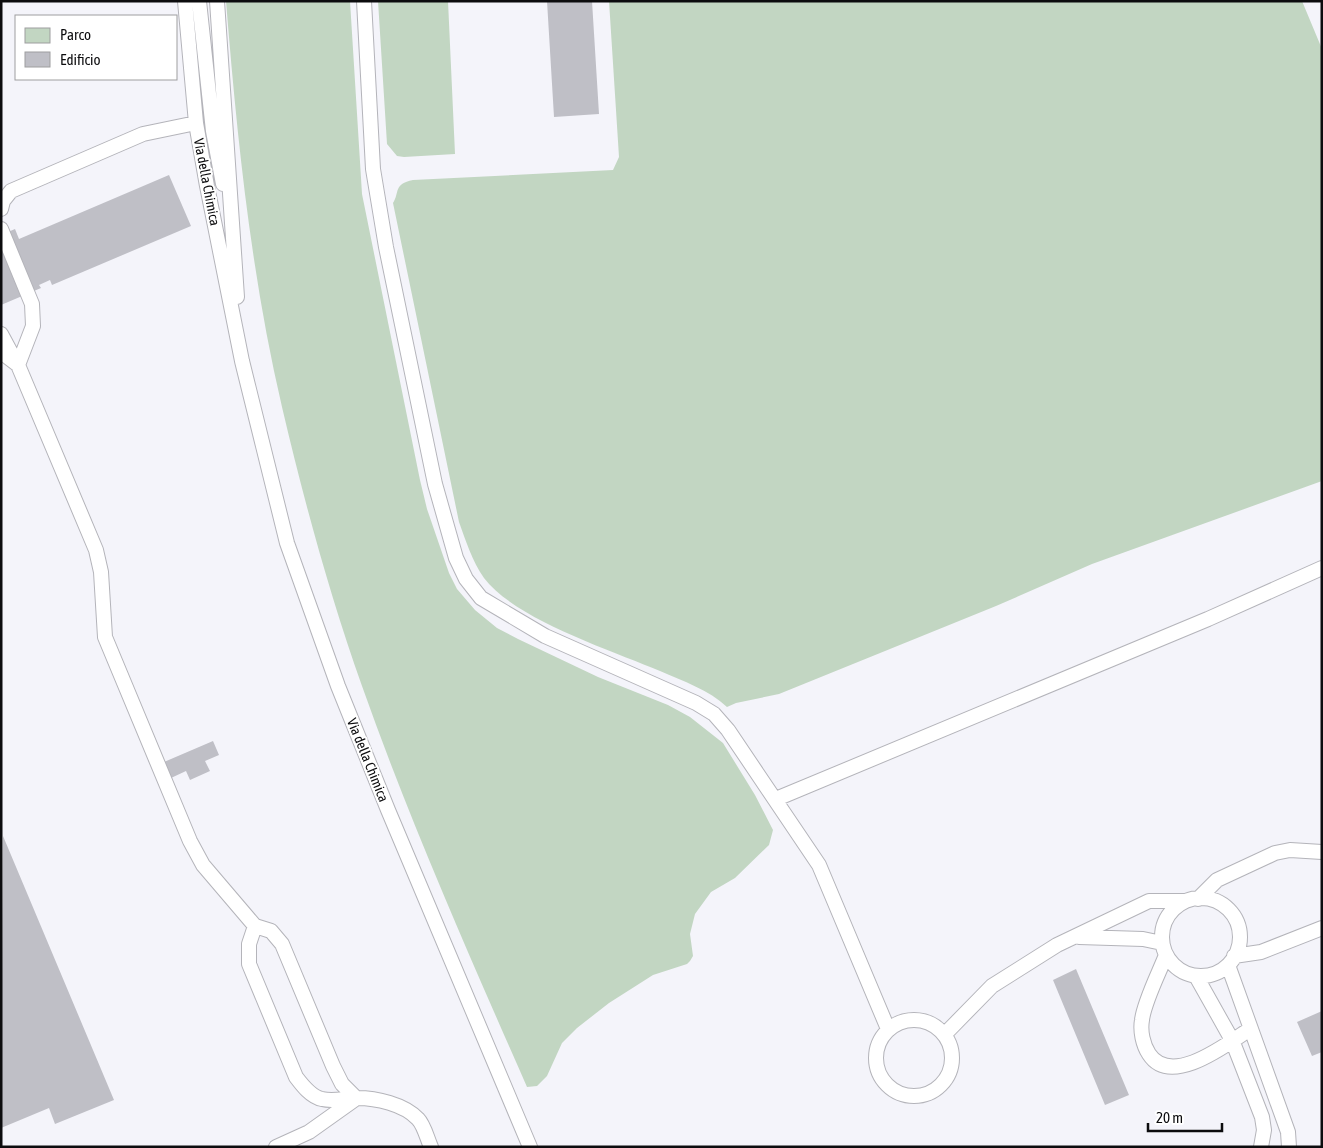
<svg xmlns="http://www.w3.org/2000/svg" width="1323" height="1148" font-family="'Asap Condensed',sans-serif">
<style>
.green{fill:#c2d6c2}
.building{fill:#bfbfc6}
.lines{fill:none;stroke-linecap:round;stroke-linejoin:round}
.service-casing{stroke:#b4b4ba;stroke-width:16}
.service{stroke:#fff;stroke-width:14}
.labels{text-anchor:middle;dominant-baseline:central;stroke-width:4;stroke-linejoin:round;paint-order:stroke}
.street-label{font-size:14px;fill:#0c0c0e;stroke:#fff}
</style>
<rect width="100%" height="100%" fill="#f4f4fa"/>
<path class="green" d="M226,1H350L362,194L420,480L427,509L449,573L457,589L475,610L497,628L518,639L598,677L668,705L690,717L723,743L755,795L773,830L769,845L735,878L711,892L695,914L690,934L693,956L690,961L687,964L653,975L609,1003L577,1028L562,1043L547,1076L537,1086L527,1087C469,955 410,822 362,686C330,596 304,501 282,407C251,274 237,138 226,1Z
M378,1H448L455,154L404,157L397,156L387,144Z
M609,1H1302L1322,49V481L1092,564L996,606L779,694L736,703L727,707C709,690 683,681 660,671C611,650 516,620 484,578C472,561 466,541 459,522L393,203C400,192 393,184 413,180L613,170L619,157Z"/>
<path class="building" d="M547,1H592L599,114L554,117Z
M169,175L191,226L52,285L50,280L39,285L41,288L1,305V235L15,229L19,239Z
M213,741L219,755L205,761L210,771L190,780L186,771L171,778L164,762Z
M3,836L114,1100L55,1124L49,1108L1,1128Z
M1076,969L1129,1095L1105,1105L1053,980Z
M1322,1011V1052L1312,1056L1297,1022Z"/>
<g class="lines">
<defs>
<path id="service" d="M185,1L196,123L207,186L242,361L287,543L338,686L388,810L530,1147
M199,1L213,131L223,184
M217,1L237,297
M364,1L373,169L386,247L435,484L456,558L466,579L481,598L545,636L696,703L714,714L728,730L819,865L888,1029
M1,209L3,201L11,191L143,134L196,123
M1,229L32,304L33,326L18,365
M1,334L15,360
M1,352L18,365L96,550L101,572L105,637L190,841L203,865L255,926L271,931L282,944L333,1066L342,1084L356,1098
M776,799L1208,619L1322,568
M1162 937a39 39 0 1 1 78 0a39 39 0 1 1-78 0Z
M1198,899L1217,880L1275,853L1290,850L1322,852
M255,926L249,944V964L296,1077C302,1085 311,1097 322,1099C334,1102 344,1098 357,1098C376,1098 404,1104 418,1119C424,1125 427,1138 431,1147
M1079,937L1143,939L1162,943
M1166,955C1159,973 1144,1002 1142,1020C1140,1031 1143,1045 1149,1054C1171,1088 1227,1044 1250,1029
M1234,956L1261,952L1322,928
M1228,965L1288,1132L1289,1147
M1196,976L1232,1040L1241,1063L1262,1117L1264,1130L1261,1147
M876 1058a38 38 0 1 1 76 0a38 38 0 1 1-76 0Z
M945,1034L992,986L1057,945L1149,901H1185
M276,1147L309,1132L354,1100"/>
</defs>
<use href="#service" class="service-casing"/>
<use href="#service" class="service"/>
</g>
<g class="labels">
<g class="street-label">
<text transform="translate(207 182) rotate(79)">Via della Chimica</text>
<text transform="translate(368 760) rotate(68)">Via della Chimica</text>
</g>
</g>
<rect width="1323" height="1148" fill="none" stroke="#0c0c0e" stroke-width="5"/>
<rect x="15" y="15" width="162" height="65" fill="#ffffff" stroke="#9e9e9f"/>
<rect x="25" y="28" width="25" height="15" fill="#c2d6c2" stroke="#9e9e9f"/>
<text x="60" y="40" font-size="15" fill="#0c0c0e">Parco</text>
<rect x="25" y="52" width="25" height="15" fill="#bfbfc6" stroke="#9e9e9f"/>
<text x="60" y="65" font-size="15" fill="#0c0c0e">Edificio</text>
<path d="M1148 1123v8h74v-8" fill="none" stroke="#0c0c0e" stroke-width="2.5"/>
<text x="1156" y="1123" font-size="15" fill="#0c0c0e" stroke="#ffffff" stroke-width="4" paint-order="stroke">20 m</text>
</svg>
